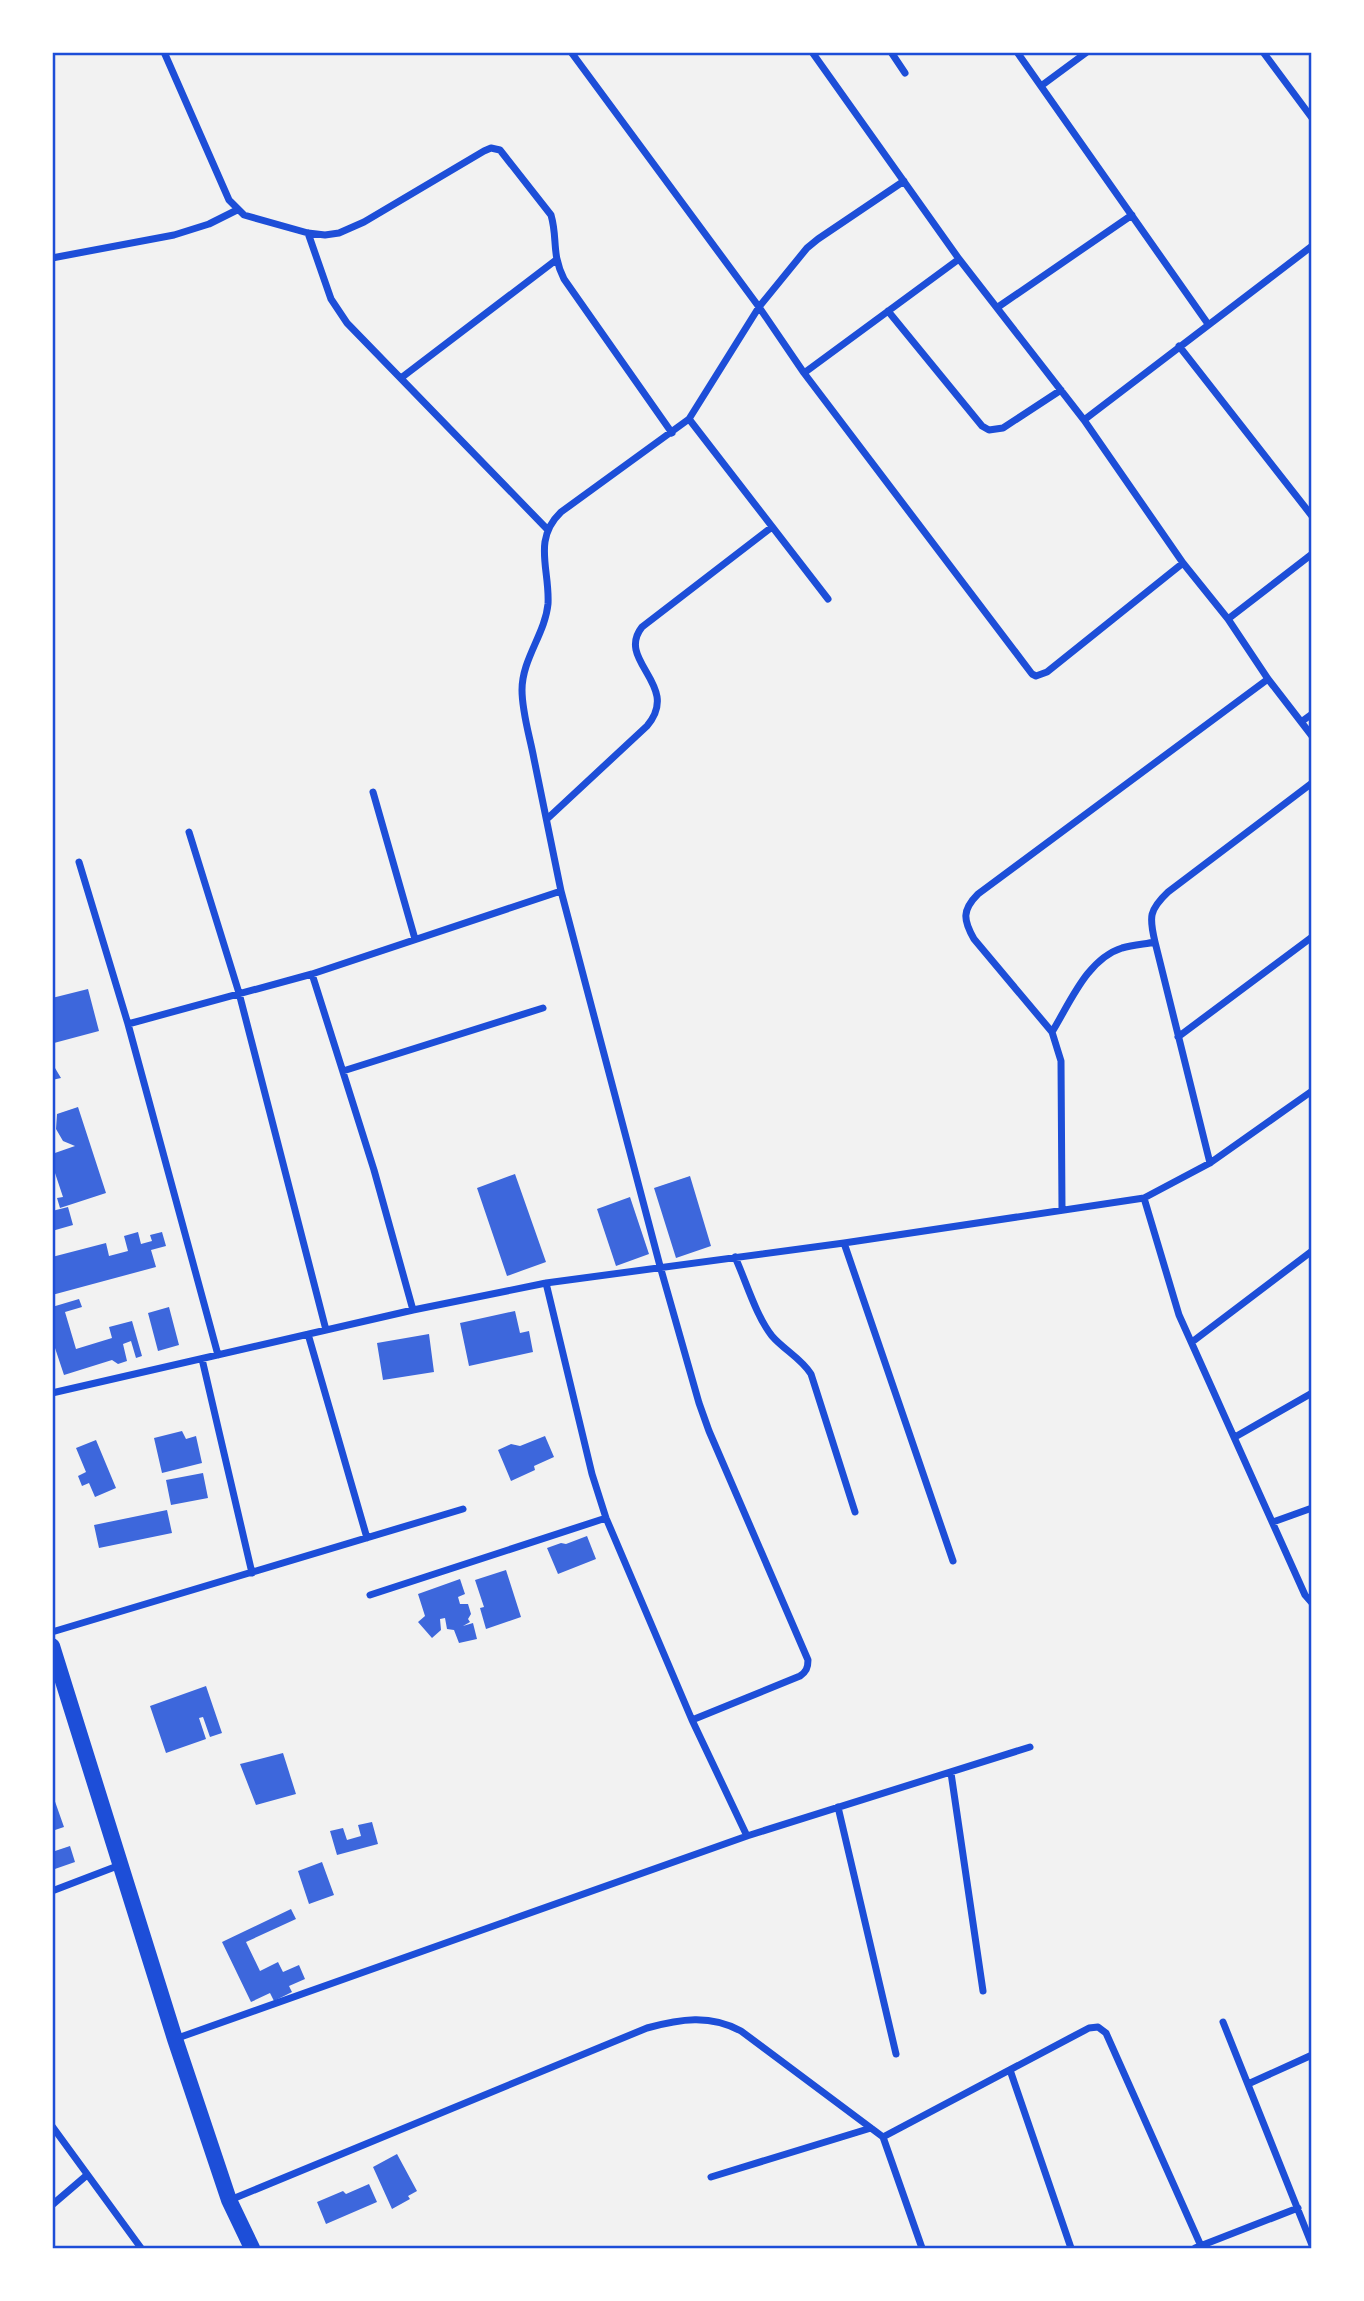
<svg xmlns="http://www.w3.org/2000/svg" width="1364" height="2301" font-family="Poppins,sans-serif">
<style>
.building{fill:#3d67dc}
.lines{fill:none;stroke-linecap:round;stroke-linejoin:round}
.minor{stroke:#1d4ed8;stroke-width:7}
.primary{stroke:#1d4ed8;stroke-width:16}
.neatline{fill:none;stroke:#1d4ed8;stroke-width:2.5}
</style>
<rect width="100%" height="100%" fill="#f2f2f2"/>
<path class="building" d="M88,989L99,1031L54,1043L52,998Z
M52,1063L61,1078L52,1080Z
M78,1107L106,1193L60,1208L57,1198L63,1197L52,1164V1154L75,1146L63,1141L56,1129L57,1114Z
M515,1174L546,1262L507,1276L477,1188Z
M690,1176L711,1246L676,1258L654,1188Z
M630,1197L649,1254L616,1266L597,1209Z
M68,1207L73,1225L52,1231V1211Z
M138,1232L141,1244L152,1241L150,1235L162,1232L166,1246L151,1250L156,1267L52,1295V1257L106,1243L109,1256L128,1251L124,1236Z
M79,1299L82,1307L65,1312L76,1349L112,1338L109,1327L132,1321L142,1356L136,1358L131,1341L123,1344L127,1361L118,1364L112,1360L64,1375L52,1339V1307Z
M169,1307L179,1345L158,1351L148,1313Z
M515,1311L520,1333L529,1331L533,1352L469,1366L460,1323Z
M429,1334L434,1372L383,1380L377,1343Z
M182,1431L186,1439L196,1436L202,1463L162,1473L154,1438Z
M545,1436L554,1457L534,1466L535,1470L511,1481L498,1450L511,1444L520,1446Z
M96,1440L116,1488L95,1497L89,1483L82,1486L78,1476L86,1472L76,1448Z
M203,1473L208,1498L171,1505L166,1480Z
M167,1510L172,1533L99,1548L94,1525Z
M587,1536L596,1559L558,1574L547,1548L561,1543L566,1544Z
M506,1570L521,1617L486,1629L480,1608L484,1607L475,1580Z
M460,1579L465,1594L458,1597L460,1604H468L471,1614L468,1619L470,1622L463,1626L473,1623L477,1639L459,1643L454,1630L447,1629L445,1618L440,1619L441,1630L432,1638L418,1622L425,1616L418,1594Z
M206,1686L222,1733L210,1737L203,1717L199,1718L206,1739L166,1753L150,1706Z
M283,1753L296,1794L256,1805L240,1764Z
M52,1793L64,1827L52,1831Z
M372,1822L378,1844L337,1855L330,1831L343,1828L347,1840L361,1836L358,1825Z
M70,1846L75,1862L52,1870V1852Z
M322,1862L334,1895L309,1904L298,1871Z
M291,1909L296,1919L246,1942L260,1971L278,1962L283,1972L299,1965L305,1979L289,1986L292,1992L274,2001L270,1993L251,2002L222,1942Z
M397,2154L417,2191L408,2196L410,2199L392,2209L373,2167Z
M369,2184L377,2202L326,2224L317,2202L343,2191L346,2194Z"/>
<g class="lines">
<path class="minor" d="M164,52L229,200L244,215L308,233L325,235L339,233L364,222L484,151L491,148L500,150L551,215C558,239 551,253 564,279L672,433
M571,52L759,307L804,373L1032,674L1036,676L1047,672L1183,563
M812,52L959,259L1084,420L1183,563L1228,619L1268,679L1312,736
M891,52L905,73
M1017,52L1208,324
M1263,52L1312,118
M1041,86L1087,52
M308,233L331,299L347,323L547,529
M52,258L174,235L209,224L237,210
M998,307L1132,215
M888,311L982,426L989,430L1003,428L1061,390
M1179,346L1312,516
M804,373L959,259
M401,378L556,260
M689,419L828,599
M1084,420L1312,246
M1228,619L1312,554
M1301,722L1312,714
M373,792L415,939
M547,819L647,726C682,685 615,661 642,627L772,527
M189,832L239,993L326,1330
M79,862L128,1024
M561,891C552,847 543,803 534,759C530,737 522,713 522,690C522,659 545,634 548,604C550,569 532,540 561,512L689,419L759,307L807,248L818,239L904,181
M312,974L374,1170L413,1310
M1052,1032C1070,1003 1087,959 1122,948C1133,945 1145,944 1155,942
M1178,1037L1312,937
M343,1071L543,1008
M1210,1163L1155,942C1149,917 1149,910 1168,892L1312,783
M1144,1198L1179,1315L1305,1595L1312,1603
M1062,1209L1061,1061L1052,1032L974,939C963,920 962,910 978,894L1268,679
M844,1243L953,1561
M735,1257C746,1281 756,1316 772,1336C784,1350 801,1358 811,1374L855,1512
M546,1283L592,1474L606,1518L692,1720L747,1836
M308,1334L367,1538
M1192,1342L1312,1251
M218,1355L128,1024L312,974L561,891L660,1266L699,1403L709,1431L808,1660C808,1668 806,1672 800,1676L692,1720
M202,1359L252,1573
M52,1393L413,1310L546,1283L844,1243L1144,1198L1210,1163L1312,1091
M1235,1437L1312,1393
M1273,1522L1312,1508
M370,1595L606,1518
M52,1632L463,1509
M951,1773L983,1991
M838,1807L896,2054
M52,1891L120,1865
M1223,2022L1312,2245
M175,2039L747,1836L1030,1747
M1010,2070L1071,2248
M1248,2084L1312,2055
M52,2126L141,2248
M883,2137L1089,2028L1098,2027L1106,2033L1201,2246
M711,2177L871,2128
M230,2200L647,2028C680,2019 710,2014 741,2031L883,2137L922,2248
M52,2205L87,2175
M1195,2248L1298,2208"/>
<path class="primary" d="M52,1646L175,2039L229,2200L252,2248"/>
</g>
<rect width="1364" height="2301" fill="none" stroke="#ffffff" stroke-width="108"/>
<rect x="54" y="54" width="1256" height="2193" class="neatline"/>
</svg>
